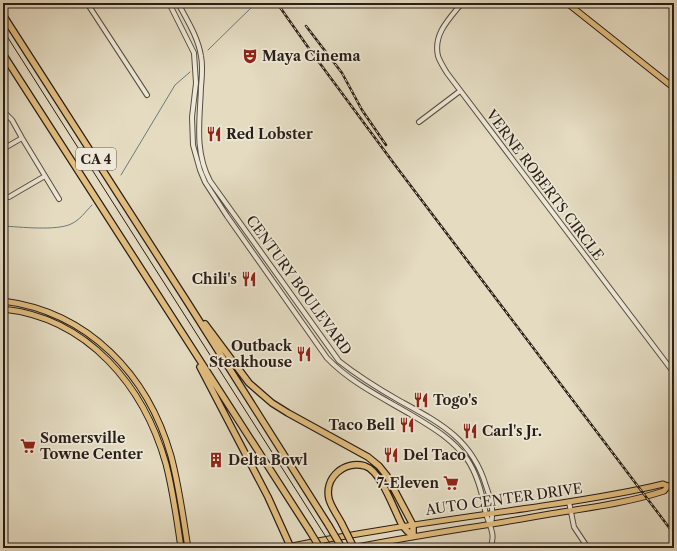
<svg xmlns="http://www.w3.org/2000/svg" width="677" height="551" font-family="'Libre Caslon Text',serif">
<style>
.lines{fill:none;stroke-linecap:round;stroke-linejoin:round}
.stream{stroke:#6d7a7a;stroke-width:1}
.minor-casing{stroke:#584d41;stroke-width:6}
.major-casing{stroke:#291e16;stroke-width:7}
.highway-casing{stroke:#291e16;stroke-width:8}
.minor{stroke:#ede8d7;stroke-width:4}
.major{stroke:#e2be80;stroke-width:5}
.highway{stroke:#e2be80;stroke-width:5.5}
.tram{stroke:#291e16;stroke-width:1}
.rail-casing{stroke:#291e16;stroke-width:2.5}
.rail{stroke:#ede8d7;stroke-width:1;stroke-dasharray:3;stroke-linecap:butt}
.highway-bridge-casing{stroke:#291e16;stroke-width:8;stroke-linecap:butt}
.highway-bridge{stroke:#e2be80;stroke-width:5.5}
.labels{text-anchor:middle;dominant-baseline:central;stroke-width:3.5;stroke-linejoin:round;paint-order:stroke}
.shield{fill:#ede8d7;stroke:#645b50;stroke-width:1}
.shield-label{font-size:13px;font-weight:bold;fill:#291e16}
.poi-label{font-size:14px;font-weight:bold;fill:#291e16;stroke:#ede8d7;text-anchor:start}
.street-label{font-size:14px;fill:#291e16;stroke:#ede8d7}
</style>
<rect width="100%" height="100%" fill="#e4dbc1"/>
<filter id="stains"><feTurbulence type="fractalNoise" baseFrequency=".005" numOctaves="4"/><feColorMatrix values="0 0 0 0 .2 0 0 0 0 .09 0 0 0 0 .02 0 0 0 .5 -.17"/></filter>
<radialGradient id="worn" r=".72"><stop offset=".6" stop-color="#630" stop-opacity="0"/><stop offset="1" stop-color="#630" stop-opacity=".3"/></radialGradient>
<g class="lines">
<path class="stream" d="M208,50L256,3
M121,175L175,85L190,72
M3,226C20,227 57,231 71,224C80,220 85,212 92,205"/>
<defs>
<path id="minor" d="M87,3L147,95
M169,3L194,53L196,83L192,117L193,145L200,170L205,182L227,216L327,358C352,384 385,399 415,417C435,429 453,440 467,459C477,474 482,492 485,510C488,524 497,534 490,548
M178,3C187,20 198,37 201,56C203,66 202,77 201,87C200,119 194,151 210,181L339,361C358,376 379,389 400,401C440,423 472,439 486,486C491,500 494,509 491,524
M462,3C449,19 433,34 438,56C440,62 444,68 447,73L674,373
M3,111L12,120L22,138L59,199
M419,122L460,91
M3,149L22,138
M3,197H9L45,176
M569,502L574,527L588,548"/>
<path id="major" d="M567,3L674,88
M3,301C89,312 148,375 171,456C179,486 183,517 188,548
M3,309C88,318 144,386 166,464C173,491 177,520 181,548
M282,548C364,531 447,520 529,508C574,501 619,495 663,484L668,486
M352,548C418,535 484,526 550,514C588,508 627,503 664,491L668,486L674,484"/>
<path id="highway" d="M3,15L188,303L329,526
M3,54L309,530
M205,324L249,383L272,403L288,413L368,457L379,466L387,476L413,525V536
M200,367L268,497L291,548
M342,524C338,516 331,507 329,499C324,478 344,460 365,466C381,471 394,510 402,525C405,529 409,533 413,536"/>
</defs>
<use href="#minor" class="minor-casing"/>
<use href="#major" class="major-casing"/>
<use href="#highway" class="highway-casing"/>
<use href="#minor" class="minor"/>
<use href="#major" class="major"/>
<use href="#highway" class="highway"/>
<path class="tram" d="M3,30L333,548"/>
<defs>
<path id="rail" d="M277,3L310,50L395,165L674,534
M306,26L342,73L362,110L386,145"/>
</defs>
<use href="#rail" class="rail-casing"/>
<use href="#rail" class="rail"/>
<defs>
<path id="highway-bridge" d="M342,524L354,548
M329,526L342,548
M309,530L320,548"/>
</defs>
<use href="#highway-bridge" class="highway-bridge-casing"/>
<use href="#highway-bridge" class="highway-bridge"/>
</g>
<defs>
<symbol id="theatre-bare" viewBox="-9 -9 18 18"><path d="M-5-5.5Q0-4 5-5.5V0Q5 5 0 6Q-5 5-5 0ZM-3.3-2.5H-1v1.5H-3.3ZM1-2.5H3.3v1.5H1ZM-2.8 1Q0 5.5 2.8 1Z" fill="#8f2418" stroke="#ede8d7" stroke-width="2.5" paint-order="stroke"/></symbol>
<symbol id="restaurant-bare" viewBox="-9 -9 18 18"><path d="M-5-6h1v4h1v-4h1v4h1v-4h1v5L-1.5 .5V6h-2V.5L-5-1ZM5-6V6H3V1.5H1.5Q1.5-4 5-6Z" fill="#8f2418" stroke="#ede8d7" stroke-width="2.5" paint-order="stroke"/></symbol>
<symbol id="supermarket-bare" viewBox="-9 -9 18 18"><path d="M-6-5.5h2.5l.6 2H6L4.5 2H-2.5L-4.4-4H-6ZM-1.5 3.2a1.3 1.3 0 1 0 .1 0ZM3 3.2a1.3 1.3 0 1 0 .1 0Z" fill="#8f2418" stroke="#ede8d7" stroke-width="2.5" paint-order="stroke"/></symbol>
<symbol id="building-bare" viewBox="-9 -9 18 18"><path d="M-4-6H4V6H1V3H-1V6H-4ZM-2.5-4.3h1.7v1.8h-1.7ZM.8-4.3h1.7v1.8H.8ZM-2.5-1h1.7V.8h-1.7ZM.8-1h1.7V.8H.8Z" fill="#8f2418" stroke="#ede8d7" stroke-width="2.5" paint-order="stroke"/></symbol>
</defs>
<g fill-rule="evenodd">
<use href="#theatre-bare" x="239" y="45" width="22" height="22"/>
<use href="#restaurant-bare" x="203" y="123" width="22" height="22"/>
<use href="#restaurant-bare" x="238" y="268" width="22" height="22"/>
<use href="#restaurant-bare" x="293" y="343" width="22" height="22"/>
<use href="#restaurant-bare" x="410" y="389" width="22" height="22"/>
<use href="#restaurant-bare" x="396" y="414" width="22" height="22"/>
<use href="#restaurant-bare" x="459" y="420" width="22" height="22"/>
<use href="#supermarket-bare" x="17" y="435" width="22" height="22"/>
<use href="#restaurant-bare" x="380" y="444" width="22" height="22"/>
<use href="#building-bare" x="205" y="449" width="22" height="22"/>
<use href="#supermarket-bare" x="440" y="472" width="22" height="22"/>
</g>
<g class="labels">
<rect class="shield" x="76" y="148" width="40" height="22" rx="3"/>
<g class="shield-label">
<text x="96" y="159">CA 4</text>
</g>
<g class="poi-label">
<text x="262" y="56">Maya Cinema</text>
<text x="226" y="134">Red Lobster</text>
<text x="237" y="279" text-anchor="end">Chili's</text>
<text x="292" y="346" text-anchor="end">Outback<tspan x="292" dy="16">Steakhouse</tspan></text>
<text x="433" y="400">Togo's</text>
<text x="395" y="425" text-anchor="end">Taco Bell</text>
<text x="482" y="431">Carl's Jr.</text>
<text x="40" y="438">Somersville<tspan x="40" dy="16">Towne Center</tspan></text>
<text x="403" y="455">Del Taco</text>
<text x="228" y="460">Delta Bowl</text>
<text x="439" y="483" text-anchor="end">7-Eleven</text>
</g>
<g class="street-label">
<text transform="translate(545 185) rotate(53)">VERNE ROBERTS CIRCLE</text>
<text transform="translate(299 285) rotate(54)">CENTURY BOULEVARD</text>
<text transform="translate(504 499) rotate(-8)">AUTO CENTER DRIVE</text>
</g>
</g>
<rect width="677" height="551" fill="none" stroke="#e4dbc1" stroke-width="16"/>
<rect x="4" y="4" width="669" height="543" fill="none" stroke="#291e16" stroke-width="2"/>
<rect x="8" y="8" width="661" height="535" fill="none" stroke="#291e16"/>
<rect width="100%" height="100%" filter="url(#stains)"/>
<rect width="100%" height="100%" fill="url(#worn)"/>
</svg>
